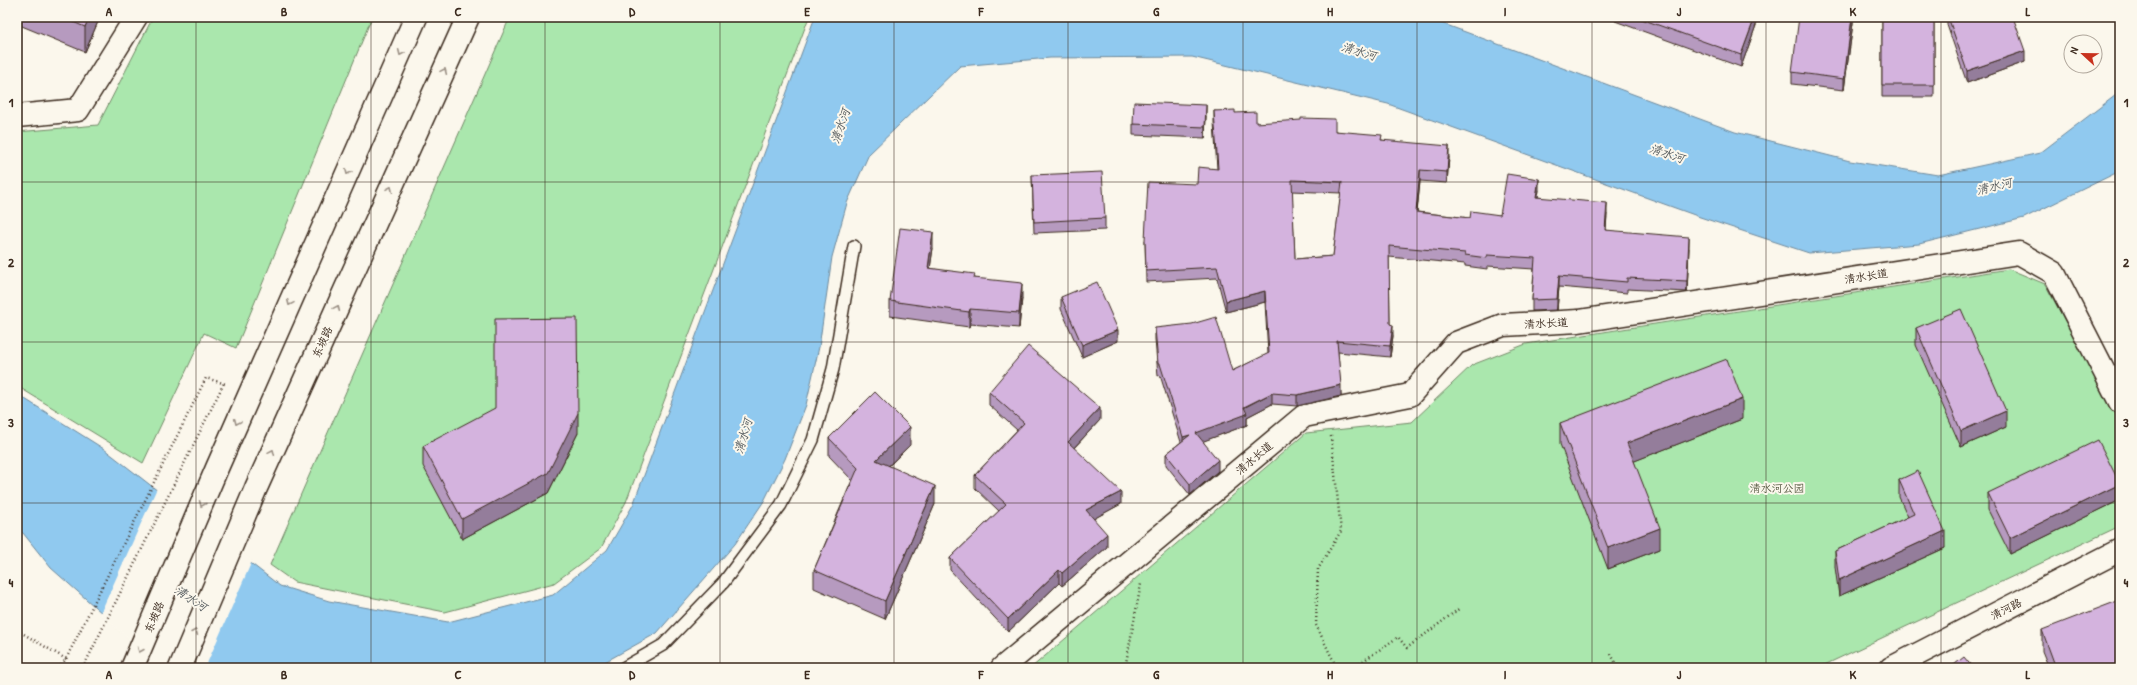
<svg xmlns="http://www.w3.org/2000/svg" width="2137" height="685" font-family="'Patrick Hand','LXGW WenKai TC',sans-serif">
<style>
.green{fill:#aae7ad;stroke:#728866}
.water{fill:#90c9ef;stroke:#6e899b}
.pier{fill:#fbf7ec}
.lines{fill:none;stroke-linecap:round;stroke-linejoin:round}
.lane-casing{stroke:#3b2a1e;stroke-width:14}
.street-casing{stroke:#3b2a1e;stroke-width:25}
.secondary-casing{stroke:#3b2a1e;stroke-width:25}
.path{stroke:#3b2a1e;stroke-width:2.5;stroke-dasharray:1 3;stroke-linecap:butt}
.lane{stroke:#fbf7ec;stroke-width:11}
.street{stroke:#fbf7ec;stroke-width:22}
.secondary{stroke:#fbf7ec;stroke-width:22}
.wall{fill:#b69abf;stroke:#3b2a1e;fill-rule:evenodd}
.shaded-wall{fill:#947d9b;stroke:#3b2a1e}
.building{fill:#d4b3de;stroke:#3b2a1e;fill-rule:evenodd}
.oneway{stroke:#9b9085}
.grid{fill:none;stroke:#3b2a1e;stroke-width:1;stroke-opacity:0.55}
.labels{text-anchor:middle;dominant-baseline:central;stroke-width:4;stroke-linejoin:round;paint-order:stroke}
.street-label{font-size:11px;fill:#3b2a1e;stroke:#fbf7ec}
.park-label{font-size:11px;fill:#575942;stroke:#fbf7ec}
.water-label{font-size:12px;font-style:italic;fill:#545a5d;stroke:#fbf7ec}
.neatline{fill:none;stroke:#3b2a1e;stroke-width:1.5}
.grid-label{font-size:13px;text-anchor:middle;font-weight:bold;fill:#3b2a1e}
</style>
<rect width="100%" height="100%" fill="#fbf7ec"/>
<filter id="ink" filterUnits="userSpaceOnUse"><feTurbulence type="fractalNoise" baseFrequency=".025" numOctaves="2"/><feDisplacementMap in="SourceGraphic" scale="8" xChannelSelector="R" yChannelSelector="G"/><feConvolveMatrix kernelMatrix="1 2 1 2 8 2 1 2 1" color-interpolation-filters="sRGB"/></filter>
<g filter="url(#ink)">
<path class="green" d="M153,17H372L236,348L204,333L143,463L17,386V132L98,125Z
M510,17H809L626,502L601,548L554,583L445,612L294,582L270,565Z
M2009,269L2045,284L2120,422V526L1818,668H1031L1306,433L1412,422L1472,365L1526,344Z"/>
<path class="water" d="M815,17H1425L1735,132L1850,161L1938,175L2040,153L2120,92V171L2024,218L1919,244L1809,253L1700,217L1388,104L1192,57L1050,58L960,66L869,154L847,203L832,257L819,347L806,405L785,459L764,501L735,544L657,633L594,668H164L51,568L23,533L17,530V394L104,449L280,586L329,601L448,622L553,595L607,550L633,505Z"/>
<path class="pier" d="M157,488L252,561L205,668H161L100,614Z"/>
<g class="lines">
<defs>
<path id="lane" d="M623,668L663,645L723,583L781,505L813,440L833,369L854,246"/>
<path id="street" d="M17,116L78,110L136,17
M1002,668L1304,416L1410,395L1456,343L1503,325L1579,321L2019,253L2054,273L2120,402
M1891,668L2120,550"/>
<path id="secondary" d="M132,668L217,468L416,17
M180,668L256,488L468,17"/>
</defs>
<use href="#lane" class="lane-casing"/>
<use href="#street" class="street-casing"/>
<use href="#secondary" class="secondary-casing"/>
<path class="path" d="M1331,436L1341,531L1318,569L1316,625L1337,668
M17,630L66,659
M1611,654L1618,668
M59,668L66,659L206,378L226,384
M83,668L224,383
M1125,668L1141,584
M1353,668L1398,637L1407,648L1460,608"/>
<use href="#lane" class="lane"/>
<use href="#street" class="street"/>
<use href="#secondary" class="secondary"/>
</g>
<path class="wall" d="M17,17H100L85,52L17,24Z
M1615,17H1759L1741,67L1615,21Z
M1853,17V23L1844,90L1792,84V72Z
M1882,17H1934V97H1882Z
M1947,17H2013L2025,62L1967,83L1947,25Z
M1214,111L1235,113L1256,123L1335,131L1382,140L1449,157L1447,183L1420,181L1417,212L1470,218L1500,215L1539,190L1538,197L1607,214L1606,230L1689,248L1687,292L1627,289V293L1559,287L1557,310L1532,311V300L1534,269L1487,266V269L1465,266V264L1389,257L1390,324L1393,336L1390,357L1338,352L1341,396L1297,406L1272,404L1247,417V425L1203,441L1218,471L1190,495L1166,465V454L1181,442L1160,375L1158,376L1155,339V328L1232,371L1268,354L1265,302L1226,312L1217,278L1146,282L1145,240L1197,184L1217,169L1214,122ZM1292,191L1341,193L1333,256L1295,259Z
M1206,116L1205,138L1133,135V124Z
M1032,175L1105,218V230L1034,233Z
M933,248L930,268L975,278L1022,298L1019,328L970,324L969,327L890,316V301Z
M2120,264V278L2119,276V265Z
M1061,297L1118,341L1082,357L1061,309Z
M1916,328L2006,427L1961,447L1916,345Z
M989,392L1100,420L1074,448L1121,504L1093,519L1107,547L1062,586L1059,583L1008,632L950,570V558L999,511L975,488V475L1017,430L989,405Z
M1742,419L1634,461L1660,549L1608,569L1560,444V423Z
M578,433L548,493L462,539L423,466V446Z
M829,438L910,445L889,466L935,504L885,619L814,588V570L852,480L829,456Z
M1899,480L1945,548L1839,596L1835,567V551L1908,517L1899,497Z
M1988,493L2120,500L2010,554L1988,510Z
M2042,630L2120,668H2049L2042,651Z"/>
<path class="shaded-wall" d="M89,17H100L85,52V27Z
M1755,17H1759L1741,67V55Z
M1852,17H1853V23L1844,90V79Z
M2025,51V62L1967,83V71Z
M1206,105V116L1205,138V127Z
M1449,146V157L1447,183V172Z
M1420,170V181L1416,223V212Z
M1539,179V190L1536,208V197Z
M1607,203V214L1605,241V230Z
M933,232V248L928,283V268Z
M1689,237V248L1687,292V281Z
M1559,276V287L1557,310V299Z
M1022,283V298L1019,328V313Z
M1265,291V302L1226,312V301Z
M970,309V324L969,327V312Z
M1393,325V336L1390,357V346Z
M1118,330V341L1082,357V345Z
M1341,385V396L1297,406V395Z
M1272,393V404L1247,417V425L1196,444V433Z
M1742,399V419L1627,464V443Z
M1100,408V420L1068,454V442Z
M2006,411V427L1961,447V431Z
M578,413V433L548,493L462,539V519Z
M910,427V445L876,478V460Z
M1190,435L1183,449V437Z
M1218,460V471L1190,495V484Z
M2120,484V500L2010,554V538Z
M935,486V504L885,619V601Z
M1121,492V504L1086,523V510Z
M1660,528V549L1608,569V548Z
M1945,531V548L1839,596V580Z
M1107,534V547L1062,586V573Z
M1059,570V583L1008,632V619Z"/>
<path class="building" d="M61,17H89L85,27Z
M1636,17H1755L1741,55Z
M1799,17H1852L1844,79L1792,72Z
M1882,17H1934V85H1882Z
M1948,17H2013L2025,51L1967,71Z
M1134,102L1206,105L1205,127L1133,124Z
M1235,110V113L1256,112V123L1301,120V118L1335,119V131L1382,135L1381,140L1449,146L1447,172L1420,170L1416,212L1470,218L1471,211L1500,215L1507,174L1539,179L1536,197L1607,203L1605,230L1689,237L1687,281L1627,278V282L1559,276L1557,299L1532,300L1535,258L1487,255V258L1465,255V253L1389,246L1390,324L1393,325L1390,346L1337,341L1341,385L1297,395L1272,393L1244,407L1247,414L1196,433L1218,460L1190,484L1166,454L1190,435L1183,437L1160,364H1158L1155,328L1192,324L1216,317L1232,371L1269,353L1265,291L1226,301L1217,267L1146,271L1145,240L1148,182L1197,184L1198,167L1218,169L1214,111ZM1292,180L1342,182L1333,256L1295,259Z
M1102,172L1105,218L1034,222L1032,175Z
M900,228L933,232L928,268L975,274L974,278L1022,283L1019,313L970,309L969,312L890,301Z
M1097,282L1118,330L1082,345L1061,297Z
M1961,309L2006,411L1961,431L1916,328Z
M577,318L578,413L548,473L462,519L423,446L495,408V319Z
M1028,346L1100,408L1068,442L1121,492L1086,510L1107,534L1062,573L1059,570L1008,619L950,558L1006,504L975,475L1024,423L989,392Z
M1727,359L1742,399L1627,443L1660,528L1608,548L1560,423Z
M875,392L910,427L876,460L935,486L885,601L814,570L858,468L829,438Z
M2098,440L2120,484L2010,538L1988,493Z
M1918,471L1945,531L1839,580L1835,551L1914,514L1899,480Z
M2120,600V668H2056L2042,630Z
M1964,657L1973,668H1950Z"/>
<defs><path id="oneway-chevron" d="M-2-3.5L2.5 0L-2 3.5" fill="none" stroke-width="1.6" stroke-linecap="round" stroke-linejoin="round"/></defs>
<g class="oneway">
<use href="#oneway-chevron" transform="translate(401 53) rotate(114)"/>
<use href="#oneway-chevron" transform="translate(444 71) rotate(-66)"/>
<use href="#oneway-chevron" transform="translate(348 172) rotate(114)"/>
<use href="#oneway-chevron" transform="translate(390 189) rotate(-66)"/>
<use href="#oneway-chevron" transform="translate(290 303) rotate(114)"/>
<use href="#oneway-chevron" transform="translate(337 308) rotate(-66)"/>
<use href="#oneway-chevron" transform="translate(237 422) rotate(114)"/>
<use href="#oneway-chevron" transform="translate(272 452) rotate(-66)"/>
<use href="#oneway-chevron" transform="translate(202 504) rotate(113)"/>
<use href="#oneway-chevron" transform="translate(195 632) rotate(-67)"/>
<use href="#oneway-chevron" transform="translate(140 650) rotate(113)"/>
</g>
</g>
<path class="grid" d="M196,17V668M371,17V668M545,17V668M720,17V668M894,17V668M1068,17V668M1243,17V668M1417,17V668M1592,17V668M1766,17V668M1941,17V668M17,182H2120M17,342H2120M17,503H2120"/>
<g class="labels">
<g class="street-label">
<text transform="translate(1866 276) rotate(-9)">清水长道</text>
<text transform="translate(1546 323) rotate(-3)">清水长道</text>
<text transform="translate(322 342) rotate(-66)">东坡路</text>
<text transform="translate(1254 458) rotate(-40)">清水长道</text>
<text transform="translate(2006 609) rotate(-27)">清河路</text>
<text transform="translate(154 617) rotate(-67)">东坡路</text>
</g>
<g class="park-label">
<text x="1777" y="488">清水河公园</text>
</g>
<g class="water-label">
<text transform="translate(1359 51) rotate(16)">清水河</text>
<text transform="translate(840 126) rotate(-71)">清水河</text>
<text transform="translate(1667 153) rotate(18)">清水河</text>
<text transform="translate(1994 186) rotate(-14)">清水河</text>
<text transform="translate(743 436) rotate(-74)">清水河</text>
<text transform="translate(191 598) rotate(34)">清水河</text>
</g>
</g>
<rect width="2137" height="685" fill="none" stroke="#fbf7ec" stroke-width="44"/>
<g transform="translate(2083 54) rotate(292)"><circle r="19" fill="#fbf7ec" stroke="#aea59a"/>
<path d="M0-3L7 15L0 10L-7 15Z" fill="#c8321e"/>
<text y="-6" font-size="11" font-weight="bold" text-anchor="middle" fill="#3b2a1e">N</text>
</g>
<rect x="22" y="22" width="2093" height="641" class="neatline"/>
<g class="grid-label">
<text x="109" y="16">A</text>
<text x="284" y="16">B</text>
<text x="458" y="16">C</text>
<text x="632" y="16">D</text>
<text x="807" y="16">E</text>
<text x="981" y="16">F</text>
<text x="1156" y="16">G</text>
<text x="1330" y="16">H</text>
<text x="1505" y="16">I</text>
<text x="1679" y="16">J</text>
<text x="1853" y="16">K</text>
<text x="2028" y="16">L</text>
<text x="11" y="107">1</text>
<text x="2126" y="107">1</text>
<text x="11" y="267">2</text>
<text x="2126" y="267">2</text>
<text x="11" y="427">3</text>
<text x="2126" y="427">3</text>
<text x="11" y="587">4</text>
<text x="2126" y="587">4</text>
<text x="109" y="679">A</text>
<text x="284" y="679">B</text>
<text x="458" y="679">C</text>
<text x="632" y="679">D</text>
<text x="807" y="679">E</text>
<text x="981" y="679">F</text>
<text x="1156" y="679">G</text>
<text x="1330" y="679">H</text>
<text x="1505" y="679">I</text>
<text x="1679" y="679">J</text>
<text x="1853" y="679">K</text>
<text x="2028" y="679">L</text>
</g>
</svg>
